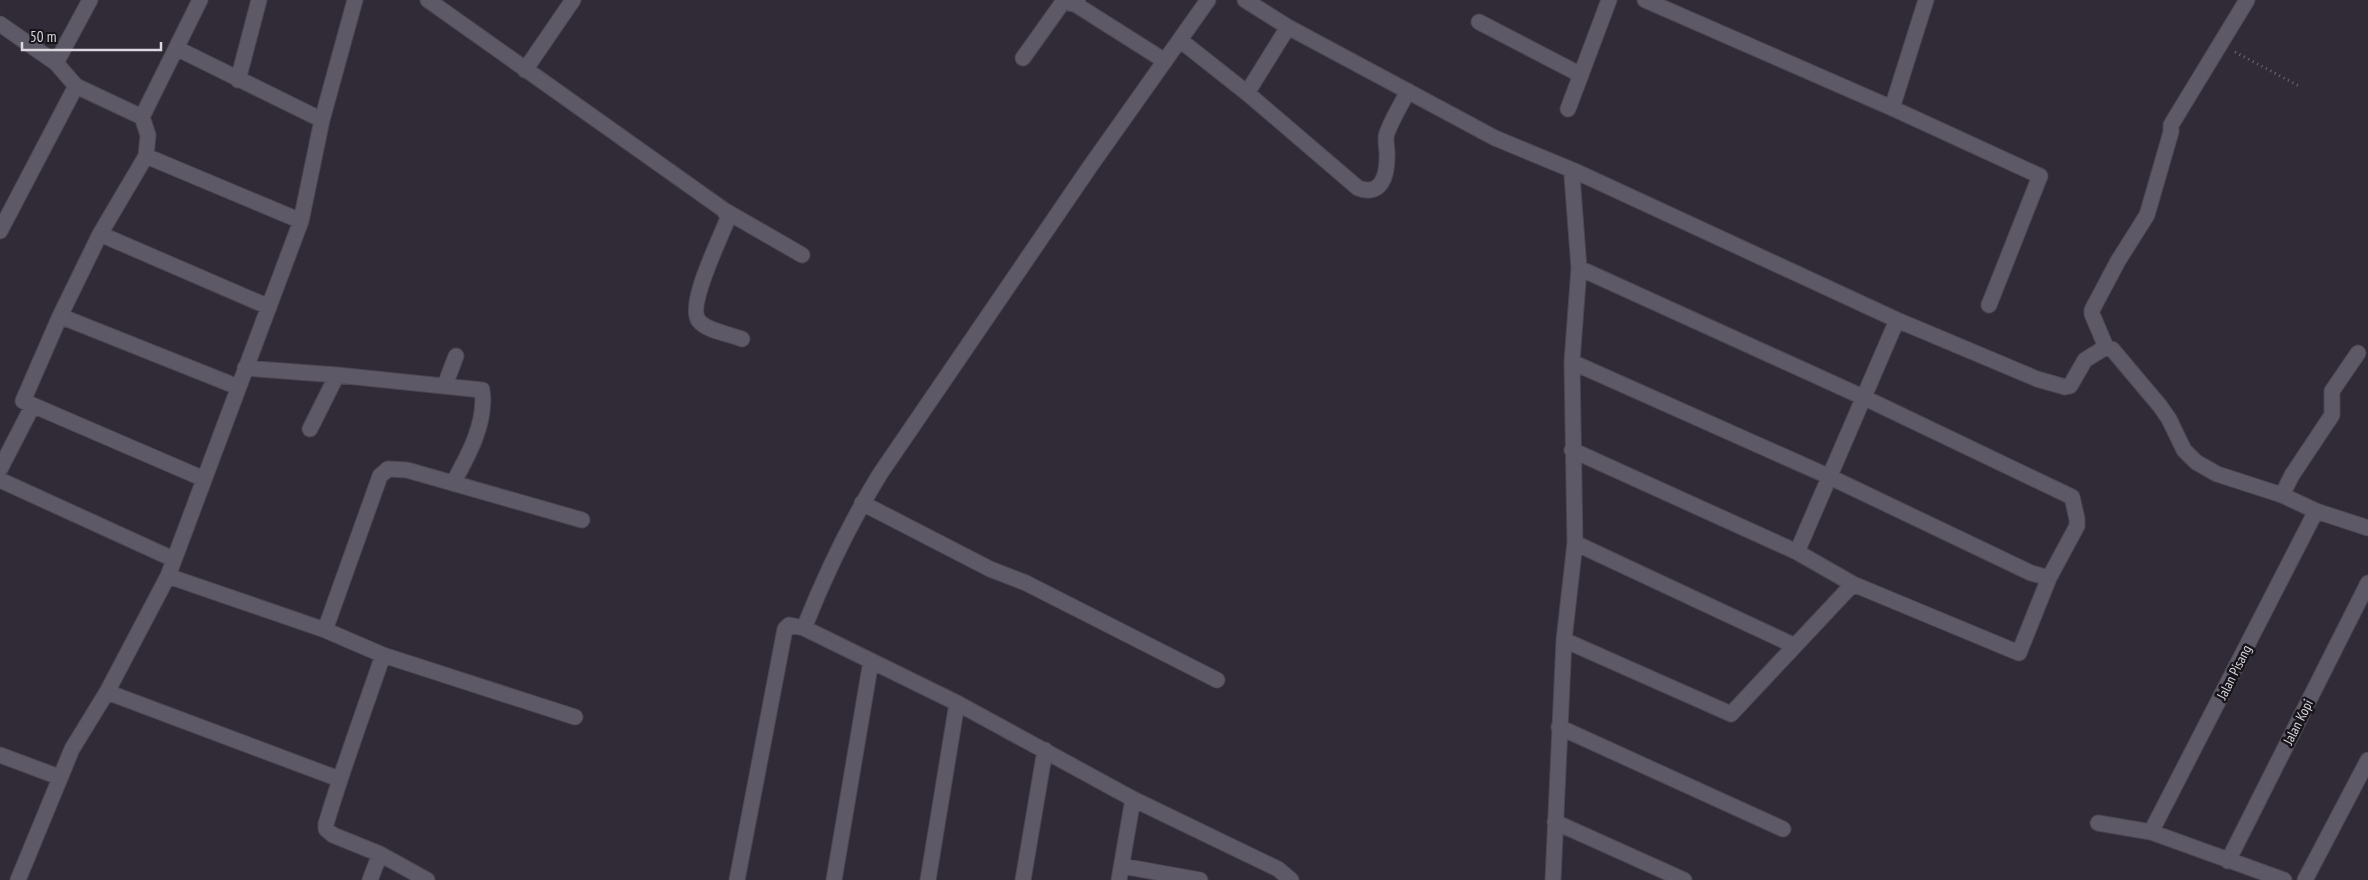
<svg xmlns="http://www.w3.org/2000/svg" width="2368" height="880" font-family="'PT Sans Narrow',sans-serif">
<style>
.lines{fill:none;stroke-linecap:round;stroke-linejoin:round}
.minor-casing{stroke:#4b4650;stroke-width:17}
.path{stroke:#6d6974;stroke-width:3;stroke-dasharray:1 4;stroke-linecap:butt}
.minor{stroke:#5e5966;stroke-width:15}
.labels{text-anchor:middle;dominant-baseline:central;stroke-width:5;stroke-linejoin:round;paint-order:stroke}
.street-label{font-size:14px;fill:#dbd8e0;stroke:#17141a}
</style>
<rect width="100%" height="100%" fill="#302b37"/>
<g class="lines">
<defs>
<path id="minor" d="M428,0L724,210L728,218C721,237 686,306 699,321C707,331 730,334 742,339
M1078,0L1075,4L1165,61
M1245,0L1288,27L1495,138L1577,172L1897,320L2037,379L2065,387L2070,386L2085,360L2106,347L2112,349L2160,406L2169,419L2184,450L2196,462L2217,474L2282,495L2316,511L2368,528
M1645,0L1892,108L2040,176L1989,305
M1479,22L1581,75
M0,24L56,63L76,86L142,117L148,135L146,156L100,234L60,316L23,401L204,479
M1180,40L1247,93L1288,27
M176,48L322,120
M1023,58L1063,2L1075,4
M56,63L90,0
M525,70L573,0
M238,80L259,0
M1247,93L1358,188C1381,197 1387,176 1387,157C1388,149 1384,141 1387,133C1392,119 1401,105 1408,91
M1892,108L1926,0
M1568,109L1609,0
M142,117L200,0
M146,156L301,221
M724,210L802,255
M0,231L76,86
M100,234L269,307
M60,316L238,387
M2106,347L2092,314V310L2118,261L2147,215L2171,132V125L2247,0
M1572,362L1830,477L2031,573L2049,578
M245,368L337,375L482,390C487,422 468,456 453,483
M445,385L456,356
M310,429L337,375
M1572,450L1797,552L1853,584L2019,653L2049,578L2077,526V519L2072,497L1865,398L1579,268
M0,469L32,407
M0,480L173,559
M2282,495L2292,475L2332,415V391L2358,353
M862,503L990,569L1026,583L1217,680
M1575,543L1793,645
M1797,552L1897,320
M168,576L325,630L383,655L575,717
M804,628C825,575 850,523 880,474L1089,168L1208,0
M325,630L380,476L388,469L407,470L582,520
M1564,640L1731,714L1853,584
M383,655C364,711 343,767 326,824V829L333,835L380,854L427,880
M107,692L339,779
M1559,727L1783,829
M0,755L59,777
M1555,822L1684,880
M2098,823L2151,832L2284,880
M2151,832L2316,511
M2228,861L2368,583
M1122,866L1200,880
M18,880L72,749L107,692L168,576L301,221L322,120L355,0
M370,880L380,854
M737,880L785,629L789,625L804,628L957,703L1133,799L1278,869L1291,880
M834,880L871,661
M928,880L957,703
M1023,880L1045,750
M1119,880L1133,799
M1553,880L1564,640L1575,543L1572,362L1579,268L1572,176L1577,172
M2305,880L2368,760"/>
</defs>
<use href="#minor" class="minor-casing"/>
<path class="path" d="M2235,52L2299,86"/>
<use href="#minor" class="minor"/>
</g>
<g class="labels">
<g class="street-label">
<text transform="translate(2234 672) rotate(-63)">Jalan Pisang</text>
<text transform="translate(2298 722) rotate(-63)">Jalan Kopi</text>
</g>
</g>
<path d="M22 42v8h139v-8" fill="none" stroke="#dbd8e0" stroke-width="2.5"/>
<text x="30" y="42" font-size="15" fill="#dbd8e0" stroke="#17141a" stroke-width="4" paint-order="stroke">50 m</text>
</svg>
